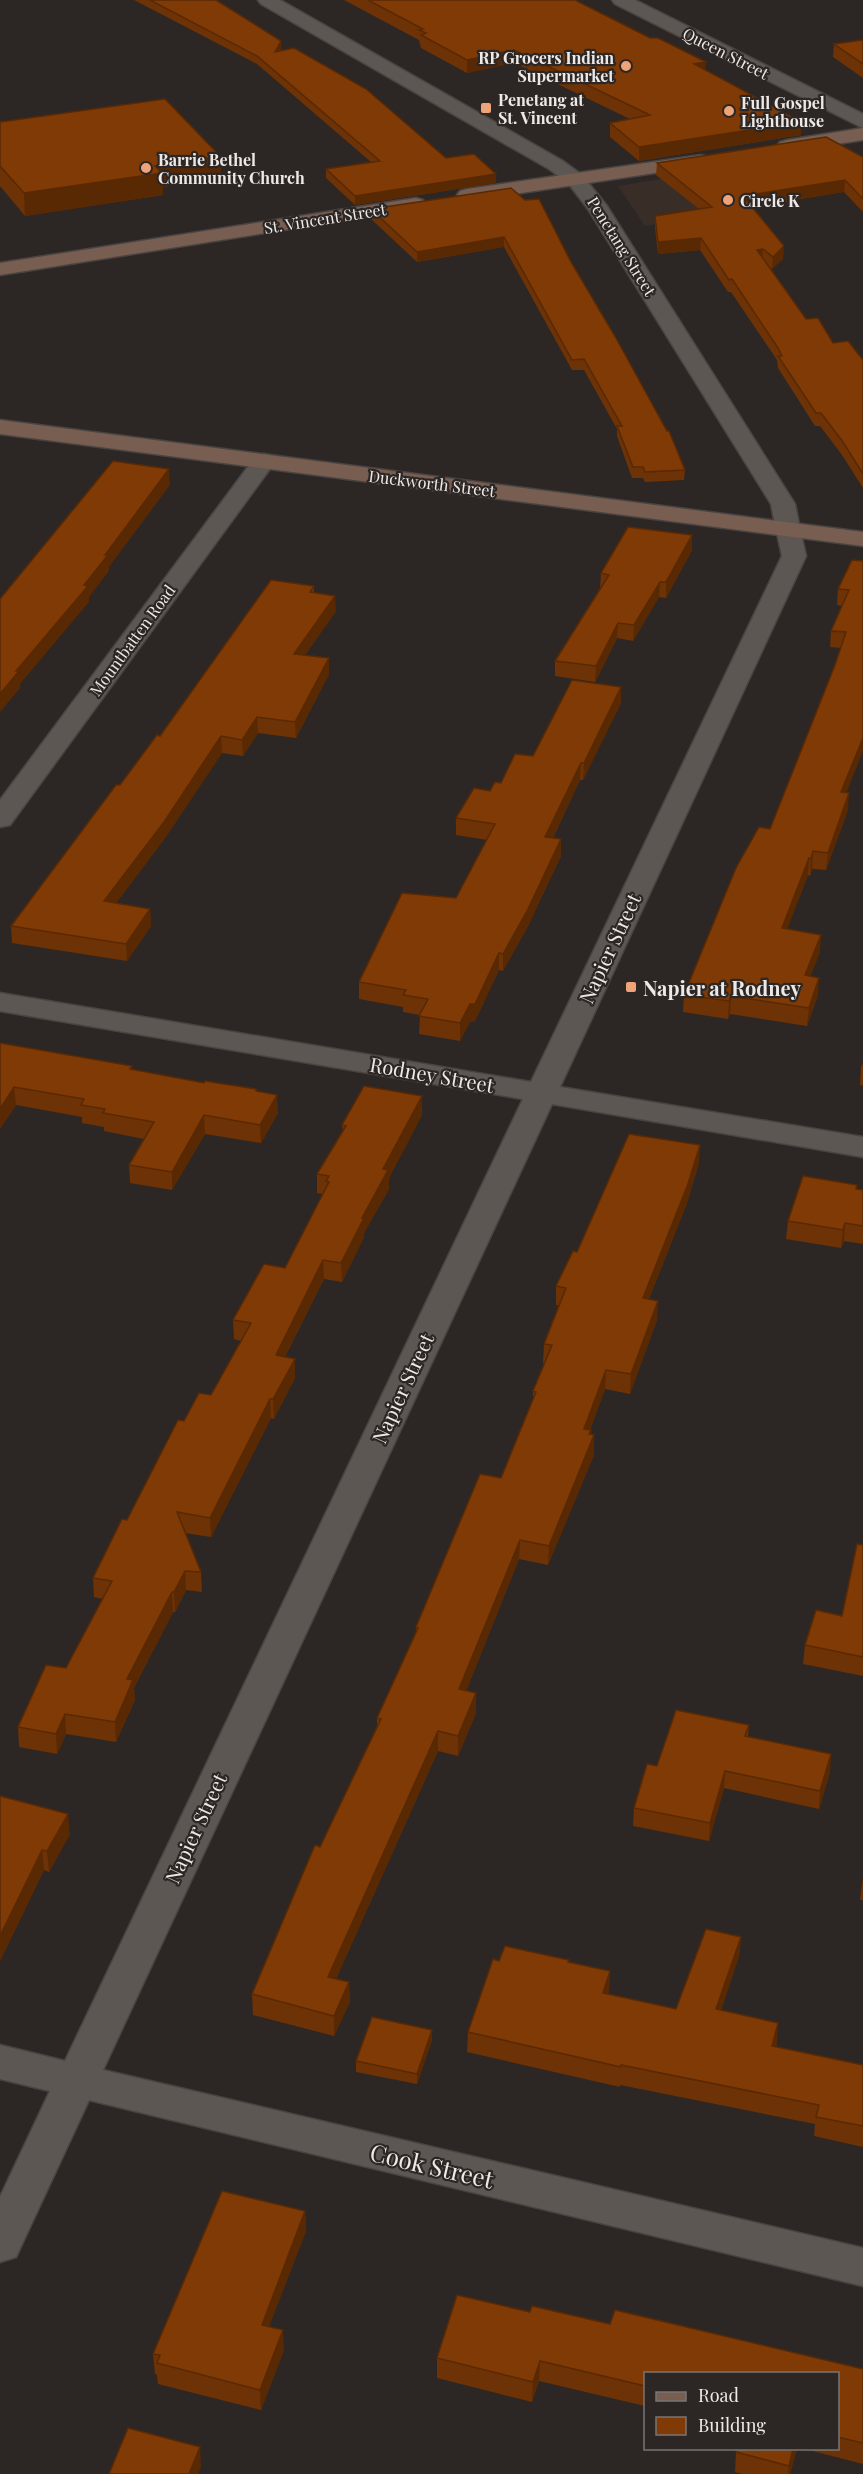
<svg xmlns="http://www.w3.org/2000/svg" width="863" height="2474" font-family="'Playfair Display',serif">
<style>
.built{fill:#382d27}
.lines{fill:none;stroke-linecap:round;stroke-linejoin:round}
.minor-casing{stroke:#494442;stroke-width:3}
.tertiary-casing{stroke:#494442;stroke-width:3}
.secondary-casing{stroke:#494442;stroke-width:3}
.minor{fill:#5d5754;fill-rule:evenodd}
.tertiary{fill:#5d5754;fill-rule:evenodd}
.secondary{fill:#775e50;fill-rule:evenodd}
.wall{fill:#6d3205}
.shaded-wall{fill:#592904}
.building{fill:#7f3a06;stroke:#592904;stroke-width:1.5}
.poi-dot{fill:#efa378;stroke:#2c2725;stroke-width:2}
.labels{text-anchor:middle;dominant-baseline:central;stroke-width:4.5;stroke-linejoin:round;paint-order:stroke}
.far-street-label{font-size:16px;fill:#ede9e7;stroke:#2c2725}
.far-poi-label{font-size:16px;font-weight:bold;fill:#ede9e7;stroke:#2c2725;text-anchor:start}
.street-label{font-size:20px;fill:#ede9e7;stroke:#2c2725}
.poi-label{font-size:20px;font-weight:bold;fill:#ede9e7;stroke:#2c2725;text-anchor:start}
.near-street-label{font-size:24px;fill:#ede9e7;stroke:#2c2725}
</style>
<rect width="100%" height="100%" fill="#2c2725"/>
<path class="built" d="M751,164L797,202L645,226L618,186Z"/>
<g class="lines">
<defs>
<path id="minor" d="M612,0H635L863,114V128L615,4Z
M264,454L272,456L276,461L272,466L10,825L0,827V800L256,456Z
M788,522L797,524L800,529L806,556L560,1087L863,1137V1157L552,1104L103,2070L863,2248V2286L89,2100L16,2257L0,2262V2197L50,2091L0,2079V2045L65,2061L523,1099L0,1011V993L531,1082L782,556L776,529L779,524Z"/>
<path id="tertiary" d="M258,0H280L563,161L582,175L607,206L795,504L800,529L797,534L788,536L779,534L776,529L771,504L588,209L568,183L549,169L261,4Z"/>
<path id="secondary" d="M863,128V140L787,152L780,150L777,146L780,142L787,140Z
M701,155L708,157L711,161L708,165L467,201L460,199L457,195L460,191L467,189Z
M416,198L423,200L426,204L423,208L0,275V263Z
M0,420L863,532V546L0,434Z"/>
</defs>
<use href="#minor" class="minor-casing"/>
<use href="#tertiary" class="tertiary-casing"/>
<use href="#secondary" class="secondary-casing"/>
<use href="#minor" class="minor"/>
<use href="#tertiary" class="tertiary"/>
<use href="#secondary" class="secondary"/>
</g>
<path class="wall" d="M134,0H216L281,50L446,158L496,183L355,205L326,178V169L371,162L257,64Z
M344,0H575L706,70L801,135L639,161L610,137V123L630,119L514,63L467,73L421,48L419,40Z
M863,40V78L833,57L834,44Z
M0,122L220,156L221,179L163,187V195L25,216L0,186Z
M863,157V212L844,192L751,207L783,259L772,269L767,265L806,319L833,343L863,360V488L842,455L820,426H815L778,368L777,360L731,292H728L700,250L658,254L655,228V216L699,209L656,175L657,163Z
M511,188L571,262L685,470L684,480L645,482L643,478H632L617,436V429L584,370H572L504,247L417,262L371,219V209Z
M692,535V550L666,598L659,597L633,641L617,638L595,682L555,676V661L600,588L601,573Z
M852,560L846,793L848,810L826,870L812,869L810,876L808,875L787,929L820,952L810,976L818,995L807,1026L730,1014L728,1019L683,1012L684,995L770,829L835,665L841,648L830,647L831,631L842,606L837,605L838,589Z
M314,586V593L336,611L305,655L329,674L296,738L258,733L243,756L222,753L165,838L116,903L150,909L151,926L127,961L12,943L11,926L160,736Z
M621,687V703L583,780H580L553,838L561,839V856L528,926L503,971L499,970L475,1021L470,1022L460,1041L419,1034L420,1015L403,1012V1007L359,999V982L456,898L487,840L456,835V818L533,756Z
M0,1043L132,1066V1070L204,1083L256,1089V1092L278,1113L261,1143L205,1134L172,1190L130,1183L129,1165L144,1139L104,1131V1127L82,1123V1117L16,1105L0,1129Z
M863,1063V1086L860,1085L861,1067Z
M422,1115L389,1178V1189L364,1233V1237L342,1282L324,1279L285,1357L295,1359V1378L274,1419L271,1418L211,1537L185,1533L201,1572L202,1592L186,1590L175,1612H173L134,1688L135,1700L116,1742L66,1734L57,1754L19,1747L18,1727L66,1668L103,1599L94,1597L93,1578L127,1520L184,1421L211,1395L241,1341L234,1339L233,1320L285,1268L323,1194L317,1193V1174L343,1131L342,1125Z
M699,1163L687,1203L649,1299L657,1320L630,1394L605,1389L590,1430L594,1455L548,1565L519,1559L466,1691L476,1713L458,1756L438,1751L336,1979L349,1982L350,2002L334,2036L253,2015L252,1994L320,1847L377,1726V1718L416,1633V1627L501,1478L533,1399V1391L545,1363H543L544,1344L559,1305H556V1286L577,1252Z
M857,1185V1189L863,1190V1244L844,1241L841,1248L786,1239L788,1221Z
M863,1545V1676L803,1664L805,1645L842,1616Z
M749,1725L748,1737L830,1772L819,1809L724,1788L709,1841L633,1826L634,1808L657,1766Z
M0,1796L70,1834L49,1872L44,1870L0,1961Z
M863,1878V1900H860Z
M741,1937L739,1956L721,2010L777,2043L776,2047L863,2065V2147L814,2136L815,2124L620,2085V2087L467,2052L468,2032L569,1962L610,1971L609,1990L608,1994L676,2009Z
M432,2040L417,2084L356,2072V2061Z
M305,2211L306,2231L269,2326L284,2350L261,2410L158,2384L157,2375L155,2374L153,2354Z
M530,2312L610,2324L863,2369V2464L801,2448H837V2373H645V2406L539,2381L532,2402L437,2378V2358Z
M797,2448L790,2474H742L735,2472L736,2452Z"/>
<path class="shaded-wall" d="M281,41V50L275,60V52Z
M514,50V63L467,73V60Z
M706,62L705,75L694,64Z
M802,122L801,135L639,161V147Z
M220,156L221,179L163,187V195L25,216L24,193L155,166Z
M496,174V183L355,205V196Z
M845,180L844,192L742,208L743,196Z
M504,237V247L417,262V252Z
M701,238L700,250L658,254V242Z
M784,246L783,259L772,269L773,257Z
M763,249L762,261L757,250Z
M169,469L170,485L109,567V571L89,597V602L20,684V688L0,712V694L16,671L84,585L105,555Z
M692,535V550L666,598V582Z
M660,582L659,597L633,641L634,625Z
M335,596L336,611L295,669L294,654Z
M618,623L617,638L595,682L596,666Z
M329,658V674L296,738L295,722Z
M621,687V703L583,780L584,763Z
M257,717L258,733L243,756L242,740Z
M221,736L222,753L165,838L105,918L104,901Z
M863,738V751L840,809L841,792Z
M581,763L580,780L545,854V837Z
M849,793L848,810L826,870L828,853Z
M561,839V856L528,926L503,971V954Z
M813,851L812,869L810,876L811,859Z
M809,858L808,875L781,946L782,928Z
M150,909L151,926L127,961L126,944Z
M821,935L820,952L804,993L805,975Z
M499,953V970L475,1021L470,1022L460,1041V1023Z
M819,978L818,995L807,1026L809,1008Z
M731,996L730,1014L728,1019L729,1001Z
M14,1087L16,1105L0,1129V1109Z
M277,1095L278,1113L261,1143L260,1125Z
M422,1096V1115L389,1178V1189L364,1233V1237L342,1282L341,1263L383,1169Z
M204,1115L205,1134L172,1190V1172Z
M700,1145L699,1163L687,1203L642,1317L643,1298Z
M845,1223L844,1241L841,1248L843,1230Z
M323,1260L324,1279L276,1374V1355Z
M658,1301L657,1320L630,1394L631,1374Z
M295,1359V1378L274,1419L273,1399Z
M606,1370L605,1389L583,1448L584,1429Z
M270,1399L271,1418L211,1537L210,1518Z
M591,1430L590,1445L594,1435V1455L548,1565L549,1546Z
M520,1540L519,1559L459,1709V1689Z
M185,1571L186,1590L175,1612L174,1592Z
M172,1592L173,1612L134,1688L135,1700L116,1742L115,1722L127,1679Z
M476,1693V1713L458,1756V1736Z
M65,1714L66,1734L57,1754L56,1734Z
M438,1731V1751L328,1997V1977Z
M831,1754L830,1772L819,1809L820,1791Z
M725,1771L724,1788L709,1841L710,1823Z
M68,1814L70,1834L49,1872L47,1851Z
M42,1850L44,1870L0,1961V1936Z
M741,1937L739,1956L715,2029L716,2009Z
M610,1971L609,1990L602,2012L603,1993Z
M349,1982L350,2002L334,2036V2016Z
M778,2023L777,2043L770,2066L772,2046Z
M432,2030V2040L417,2084V2074Z
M305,2211L306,2231L262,2345V2325Z
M283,2330L284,2350L261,2410L260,2390Z
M540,2361L539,2381L532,2402L533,2382Z
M200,2447L201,2467L198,2474H189Z
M793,2448H797L790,2474H788L789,2466Z"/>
<path class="building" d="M150,0H216L281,41L275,52L294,48L366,89L446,158L474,154L496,174L355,196L326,169L380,161L257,56Z
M368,0H575L650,38H658L706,62L694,64L802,122L639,147L610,123L650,115L514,50L467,60L421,35L426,33L419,30L423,29Z
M863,40V64L834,44Z
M165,99L220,156L155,166L162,173L24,193L0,166V122Z
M826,137L863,157V199L845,180L743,196L784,246L773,257L763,249L757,250L806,319L818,318L833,343L848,341L863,360V474L843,442L821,413H816L778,356H782L778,348L732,279L729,280L701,238L658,242L655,216L712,207L657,163Z
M511,188L525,200L539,199L571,262L616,338L667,431H669L685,470L645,472L643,467H633L617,426H622L584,359L572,360L504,237L417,252L371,209Z
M113,461L169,469L105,555H108L84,585L88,586L16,671H19L0,694V599Z
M628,527L692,535L666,582H660L634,625L618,623L596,666L555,661L609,575L601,573Z
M852,560L863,561V738L841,792L849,793L828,853L813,851L811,859L809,858L782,928L821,935L805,975L819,978L809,1008L731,996L729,1001L684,995L736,868L759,827L770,829L835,665L846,632L831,631L849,590L838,589Z
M271,580L314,586L310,592L335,596L294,654L329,658L295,722L257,717L242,740L221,736L164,822L104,901L150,909L126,944L11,926L116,785H120L157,735L160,736Z
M572,680L621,687L584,763H581L545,837L561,839L528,909L503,954L499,953L475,1004H470L460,1023L419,1016L428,999L403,995L406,990L359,982L402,893L456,898L495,824L456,818L474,788L490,791L495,782L501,783L515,754L533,756Z
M0,1043L132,1066L130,1069L204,1083L205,1081L256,1089V1091L277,1095L260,1125L204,1115L172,1172L129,1165L154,1122L103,1113L105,1109L81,1105L84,1099L14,1087L0,1109Z
M364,1086L422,1096L383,1169L388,1170L362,1218H364L341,1263L323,1260L276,1355L295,1359L273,1399H270L210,1518L177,1512L201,1572L185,1571L174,1592H172L127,1679L133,1680L115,1722L65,1714L56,1734L18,1727L46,1665L66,1668L112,1581L93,1578L122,1519L127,1520L178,1420L184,1421L199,1393L211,1395L251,1323L233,1320L264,1264L285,1268L329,1182L326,1181L329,1176L317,1174L346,1126L342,1125Z
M629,1134L700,1145L688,1184L643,1298L658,1301L631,1374L606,1370L584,1429L591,1430L589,1434L594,1435L549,1546L520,1540L459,1689L476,1693L458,1736L438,1731L328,1977L349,1982L334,2016L252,1994L315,1845L320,1847L381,1719L377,1718L418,1628L416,1627L480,1474L501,1478L536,1392L533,1391L552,1345L544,1344L566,1288L556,1286L573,1251L577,1252Z
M803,1176L857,1185L856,1189L863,1190V1226L845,1223L843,1230L788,1221Z
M857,1544L863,1545V1657L805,1645L816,1610L842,1616Z
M676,1710L749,1725L745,1736L831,1754L820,1791L725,1771L710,1823L634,1808L647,1764L657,1766Z
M0,1796L68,1814L47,1851L42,1850L0,1936Z
M706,1929L741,1937L716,2009L778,2023L772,2046L863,2065V2126L816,2117L819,2105L621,2065V2067L468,2032L493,1959L499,1961L505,1946L569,1960L568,1962L610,1971L603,1993L676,2009Z
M372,2017L432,2030L417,2074L356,2061Z
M222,2191L305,2211L262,2325L283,2330L260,2390L157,2363L160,2355L153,2354Z
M457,2295L530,2312L532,2306L610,2324L615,2310L863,2369V2443L837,2437V2373H645V2386L540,2361L533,2382L437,2358Z
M128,2428L200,2447L189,2474H109Z
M737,2448H793L789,2466L736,2452Z"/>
<g class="poi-dot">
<circle cx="626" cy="66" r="6"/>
<rect x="480" y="102" width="12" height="12" rx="3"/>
<circle cx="729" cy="111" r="6"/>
<circle cx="146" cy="168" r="6"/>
<circle cx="728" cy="200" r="6"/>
<rect x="625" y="981" width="12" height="12" rx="3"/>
</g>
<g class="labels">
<g class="far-street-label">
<text transform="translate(726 53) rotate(27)">Queen Street</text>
<text transform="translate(325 218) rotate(-9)">St. Vincent Street</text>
<text transform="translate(622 246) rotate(58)">Penetang Street</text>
<text transform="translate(432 483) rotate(7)">Duckworth Street</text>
<text transform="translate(132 640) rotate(-54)">Mountbatten Road</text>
</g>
<g class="far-poi-label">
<text x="614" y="57" text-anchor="end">RP Grocers Indian<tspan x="614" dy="18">Supermarket</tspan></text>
<text x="498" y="99">Penetang at<tspan x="498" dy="18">St. Vincent</tspan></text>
<text x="741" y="102">Full Gospel<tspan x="741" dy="18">Lighthouse</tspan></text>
<text x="158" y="159">Barrie Bethel<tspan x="158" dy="18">Community Church</tspan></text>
<text x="740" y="200">Circle K</text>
</g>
<g class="street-label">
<text transform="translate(609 948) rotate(-65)">Napier Street</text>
<text transform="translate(432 1074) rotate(10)">Rodney Street</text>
<text transform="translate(402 1388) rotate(-65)">Napier Street</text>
<text transform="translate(195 1828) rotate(-65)">Napier Street</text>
</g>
<g class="poi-label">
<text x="643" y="987">Napier at Rodney</text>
</g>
<g class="near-street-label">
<text transform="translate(432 2165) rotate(13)">Cook Street</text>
</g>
</g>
<rect x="644" y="2372" width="195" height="78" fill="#2c2725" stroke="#797573" stroke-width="1.5"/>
<rect x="656" y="2392" width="30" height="9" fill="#775e50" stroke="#797573" stroke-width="1.5"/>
<text x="698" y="2402" font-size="18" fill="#ede9e7">Road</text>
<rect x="656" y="2417" width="30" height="18" fill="#7f3a06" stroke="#797573" stroke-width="1.5"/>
<text x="698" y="2432" font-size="18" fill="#ede9e7">Building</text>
</svg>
